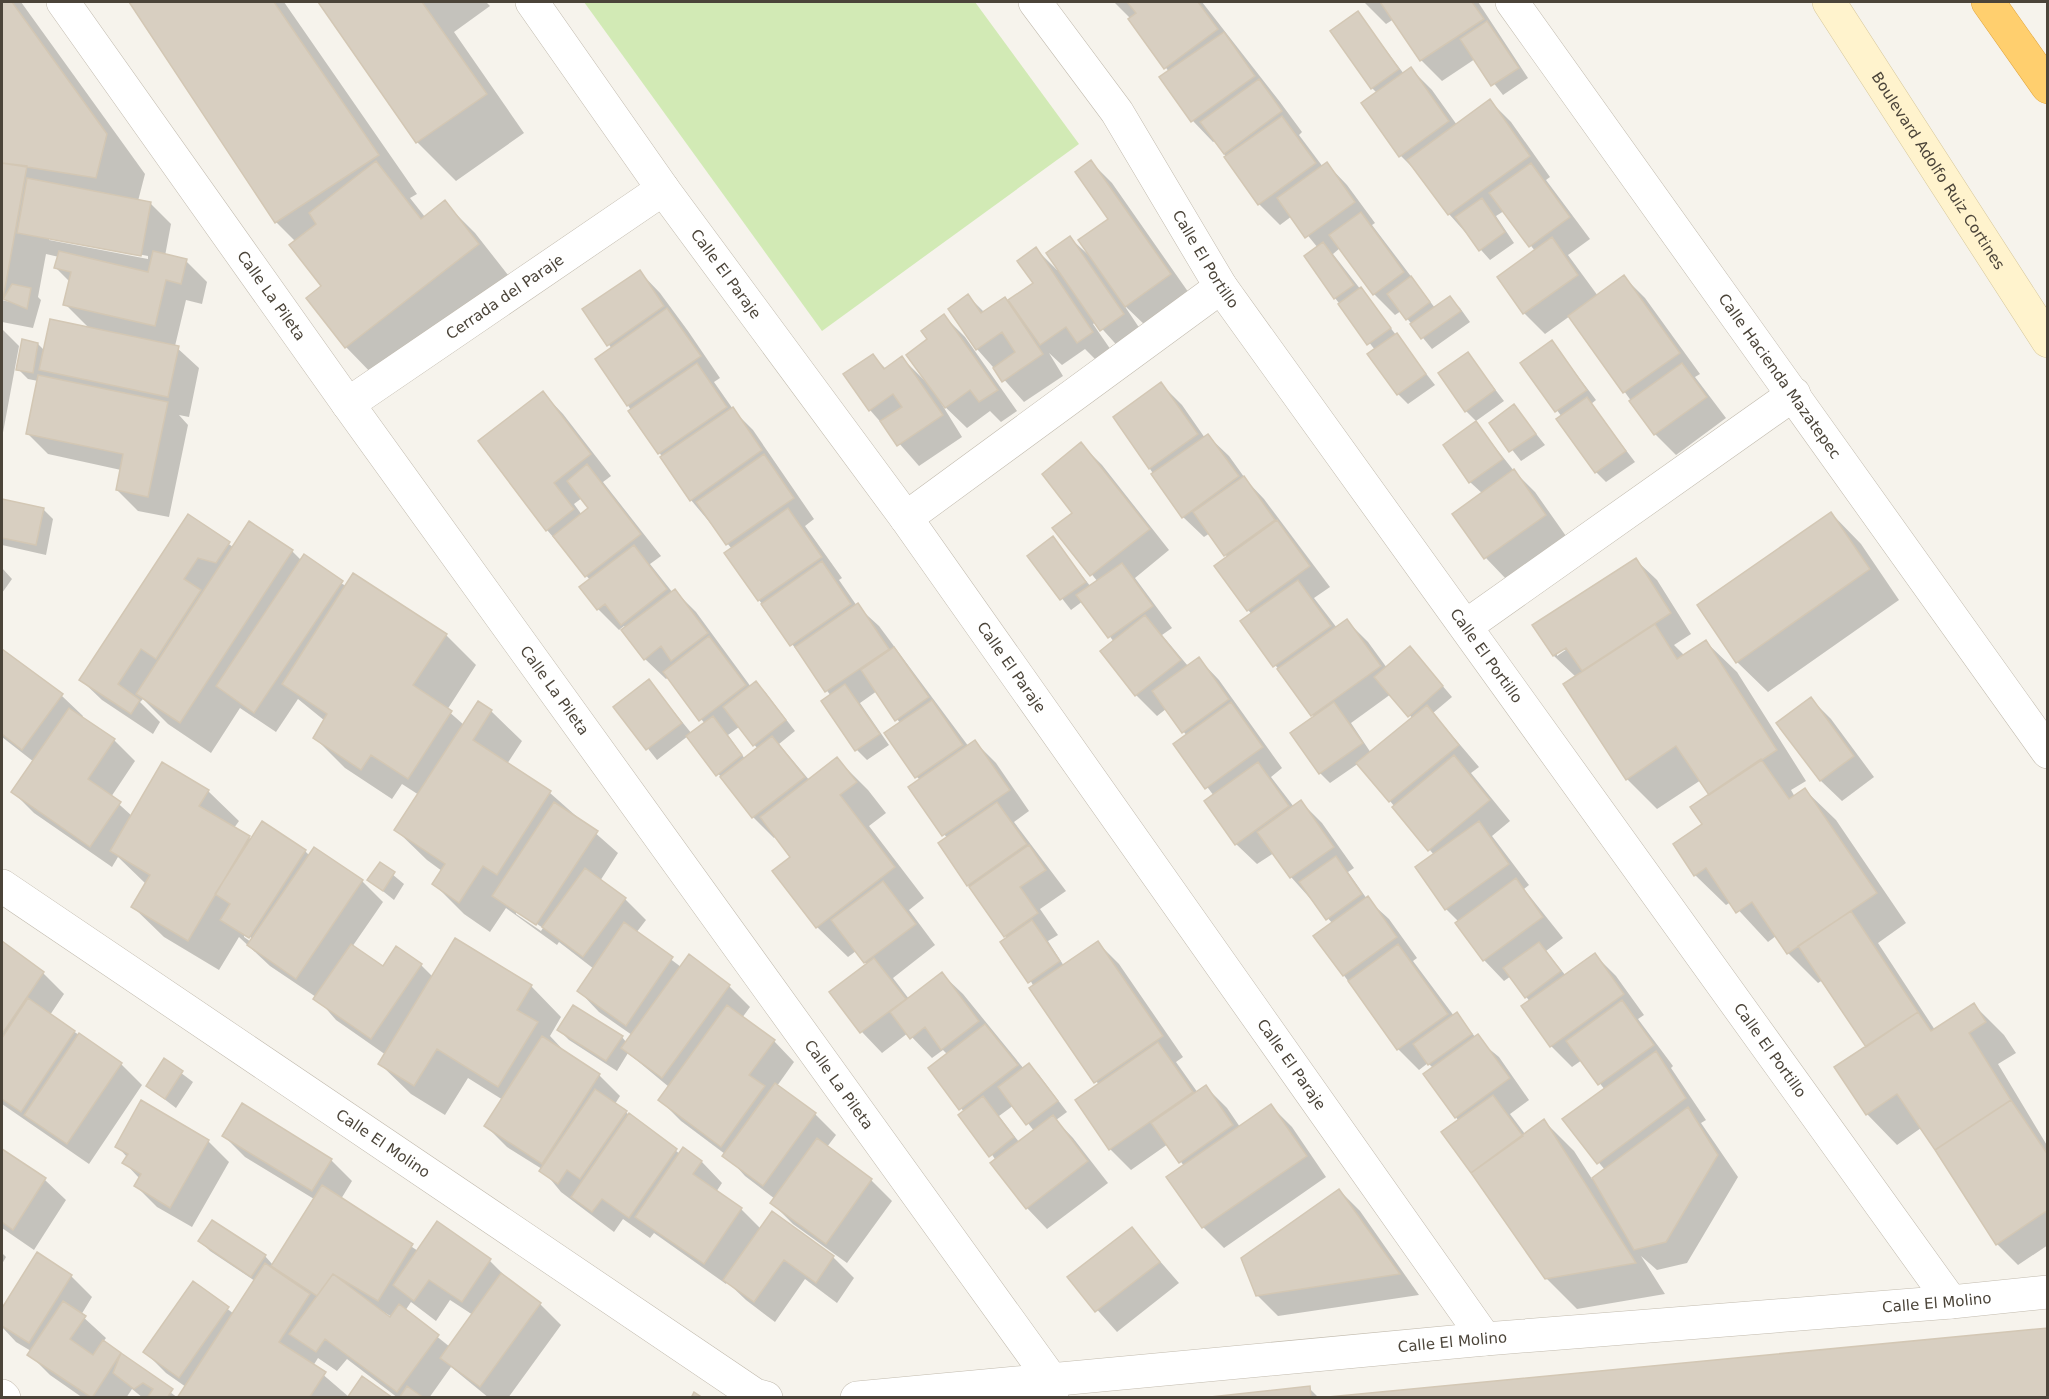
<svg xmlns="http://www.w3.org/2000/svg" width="2049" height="1399" font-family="'DejaVu Sans',sans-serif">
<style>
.green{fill:#d2eab5}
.shadow{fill:#0003;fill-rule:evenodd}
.building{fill:#d8cfc1;stroke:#d3c7b4;stroke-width:1.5}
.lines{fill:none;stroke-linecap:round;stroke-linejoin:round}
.minor-casing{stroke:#c2bbae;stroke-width:34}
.tertiary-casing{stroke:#c2bbae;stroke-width:34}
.secondary-casing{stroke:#d6c79b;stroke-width:34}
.motorway-casing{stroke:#e0a43c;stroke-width:34}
.minor{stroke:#fff;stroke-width:33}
.tertiary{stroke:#fff;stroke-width:33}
.secondary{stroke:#fff3cd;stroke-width:33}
.motorway{stroke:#ffcf6e;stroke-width:33}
.labels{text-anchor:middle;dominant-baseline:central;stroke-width:5;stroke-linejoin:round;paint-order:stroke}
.street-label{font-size:15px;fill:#4b4439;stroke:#fff}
</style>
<rect width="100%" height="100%" fill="#f6f3ec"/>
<path class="green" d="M584,2H975L1079,144L822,331Z"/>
<path class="shadow" d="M2,2H21L145,174L138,201L150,203L171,224L165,256L186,261L207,282L202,304L186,300L175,346L199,368L189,417L179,415L188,425L169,517L138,511L117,490L121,470L48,454L27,433L38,381L28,379L18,369L38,344L45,351L89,328L65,304L70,282L56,268L59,257L46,254L38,297L41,300L33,328L2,322V300L10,302V299L2,297ZM49,237L148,256V259L49,240Z
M130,2H284L417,194L410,198L425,217L444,202L475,233L508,275L376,378L346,347L308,298L324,286L296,242L276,222Z
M320,2H486L490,6L454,32L524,133L456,181L417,142Z
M1114,2H1202L1280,102L1302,132L1299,135L1323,167L1327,164L1347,185L1375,223L1372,225L1435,308L1449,298L1460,308L1470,322L1432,349L1401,311L1395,315L1374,294L1340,248L1333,254L1435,385L1408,404L1398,394L1375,350L1335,298L1318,248L1292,216L1280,225L1259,204L1215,141L1213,142L1193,121L1161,77L1169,72L1131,19Z
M1364,2H1478L1528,78L1503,95L1475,59L1442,81L1421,60L1394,19L1386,24Z
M1358,13L1404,74L1411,69L1432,90L1457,125L1490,101L1511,122L1550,177L1546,180L1590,239L1568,255L1598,296L1624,277L1645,298L1700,374L1695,377L1726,418L1676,455L1655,434L1570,316L1545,334L1524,313L1499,278L1535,251L1504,211L1496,216L1514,243L1490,260L1449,214L1422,177L1401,156L1363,104L1377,93L1372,88Z
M1091,162L1112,183L1191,296L1147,327L1124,305L1144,335L1122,351L1096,322L1093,324L1113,353L1099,363L1085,349L1062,365L1049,353L1063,376L1024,402L977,349L950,309L968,296L985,313L1004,299L1015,310L1035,283L1036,249L1057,270L1070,238L1094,260L1110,219Z
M640,272L660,293L688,331L720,378L714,382L735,412L753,430L814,519L805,526L842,578L839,580L857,606L879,626L969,747L975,742L996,763L1029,811L1014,822L1066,891L1040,909L1058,935L1048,941L1064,966L1098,943L1119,964L1183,1057L1176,1062L1198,1093L1206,1087L1227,1108L1240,1127L1271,1106L1292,1127L1326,1177L1224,1248L1203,1227L1184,1166L1168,1144L1131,1170L1110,1149L1099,1085L1032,988L1034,987L1007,938L968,885L947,838L910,787L920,780L917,777L900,723L877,691L860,703L889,745L867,760L857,750L823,701L831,696L759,600L732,549L691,500L597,359L612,349L584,309Z
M944,316L965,337L1017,411L1001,422L990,411L967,428L941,403L962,437L919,466L870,410L873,356L886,369L902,358L924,380L929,340Z
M2,329L19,346L2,438Z
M1552,342L1596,400L1591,404L1635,462L1606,482L1596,472L1562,417L1522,363Z
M1468,354L1504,401L1476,421L1466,411Z
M1161,384L1182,405L1205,438L1208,436L1229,456L1247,481L1264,499L1330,587L1314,598L1337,628L1347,621L1368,642L1387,668L1420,659L1452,697L1433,713L1479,767L1471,773L1510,821L1492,836L1529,885L1524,889L1563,938L1546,951L1566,976L1595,955L1616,976L1644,1015L1638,1019L1673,1066L1671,1068L1706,1120L1701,1123L1738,1177L1687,1263L1657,1270L1641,1256L1665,1294L1577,1309L1546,1278L1456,1117L1433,1068L1428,1063L1419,1070L1398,1049L1315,936L1333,924L1291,877L1274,853L1257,864L1236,844L1214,796L1175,744L1187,736L1166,709L1157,716L1136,695L1102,652L1114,642L1083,601L1071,610L1029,556L1052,538L1091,587L1098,582L1054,528L1074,513L1081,444L1102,465L1169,550L1135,578L1172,628L1162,635L1188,666L1199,659L1219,680L1282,768L1271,777L1294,807L1301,802L1322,823L1354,868L1348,872L1367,899L1389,919L1417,958L1413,961L1454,1016L1457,1014L1476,1038L1499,1057L1529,1100L1510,1114L1525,1134L1544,1121L1574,1151L1592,1179L1605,1170L1564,1120L1605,1090L1582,1060L1572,1067L1551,1046L1530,1002L1511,976L1504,981L1484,960L1459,922L1446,909L1434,855L1359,763L1330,783L1320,773L1315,718L1243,622L1252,615L1216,566L1228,558L1210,533L1204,537L1183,517L1115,418ZM1391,694L1413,719L1371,753L1351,723Z
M543,393L563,414L611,476L603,482L661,556L650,564L673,593L675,591L696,612L751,687L756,683L766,693L795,731L779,744L810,781L837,759L868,790L886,813L869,826L924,898L909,910L935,945L893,978L909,999L942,974L963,994L1024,1069L1029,1065L1039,1075L1067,1112L1056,1120L1073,1138L1108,1183L1047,1229L1027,1208L964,1112L930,1069L948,1055L943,1050L932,1058L908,1033L882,1053L862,1032L831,993L867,965L856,951L848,957L817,927L793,857L776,836L774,838L753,817L688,736L657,760L615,707L649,681L692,734L705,724L669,677L666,679L645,659L626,628L624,626L619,630L598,609L590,580L547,530ZM582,498L590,509L582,515L574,504ZM739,727L758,749L745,759L728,735ZM1014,1105L1034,1131L1019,1142L999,1116Z
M1514,406L1545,445L1521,461L1491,423Z
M1476,423L1514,471L1535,492L1566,536L1506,579L1486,558L1454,514L1483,494L1470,482Z
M2,501L43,509L53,519L46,555L2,545Z
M1831,513L1861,544L1899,600L1768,692L1737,662Z
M188,516L233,547L292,551L302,561L346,586L446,635L476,665L447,710L464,725L491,711L522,741L507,764L550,793L618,853L600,881L625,899L646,920L636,933L681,967L729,986L750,1007L742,1018L774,1041L794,1062L777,1086L815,1114L836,1135L827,1147L871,1180L892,1201L847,1263L793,1224L772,1203L775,1199L745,1176L725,1154L681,1121L660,1100L669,1087L628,1053L617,1071L569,1040L559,1030L622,1037L627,1043L632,1035L599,1012L579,991L594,969L559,942L557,945L506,908L490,932L464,914L434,884L442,871L427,860L396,830L419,795L402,784L392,799L345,768L314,737L325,721L298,699L276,732L240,708L211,753L168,724L143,699L140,702L160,722L153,734L102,700L81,680ZM516,910L543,928L541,931L516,914Z
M1636,560L1657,580L1691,634L1674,645L1685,656L1706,642L1737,672L1806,781L1791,790L1795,797L1805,790L1836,820L1906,923L1878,943L1935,1030L1974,1005L2004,1035L2016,1053L1998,1064L2048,1147V1245L2018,1265L1997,1244L1921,1128L1897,1145L1867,1114L1868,1047L1823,980L1818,983L1788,953L1776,936L1768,942L1731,902L1726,905L1695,875L1711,795L1701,780L1657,809L1627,779L1576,677L1554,656L1534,625ZM1572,642L1573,645L1557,656V652Z
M2,568L12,579L2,593Z
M2,651L62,696L83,716L82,718L114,740L135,761L111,797L132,816L208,791L239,821L234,828L252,840L305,851L310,856L362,881L383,902L352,947L384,968L421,965L433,977L531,986L561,1017L550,1036L568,1055L599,1075L620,1096L615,1104L680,1154L683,1149L702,1162L722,1183L716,1192L741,1209L761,1229L772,1214L833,1257L854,1278L837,1303L805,1279L775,1322L746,1300L727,1282L726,1284L654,1233L650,1238L623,1219L614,1232L561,1192L542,1169L507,1147L486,1126L503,1100L468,1078L445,1115L411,1094L380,1064L386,1055L336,1020L316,997L270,966L239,937L219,970L164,937L133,907L146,884L118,857L112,867L34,813L13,792L34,762L2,737ZM244,933L256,941L254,944L244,937Z
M1811,699L1831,719L1874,777L1842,801L1821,781L1778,723Z
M380,864L404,884L394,900L369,880Z
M2,943L43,973L64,994L50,1015L121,1064L142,1085L89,1164L2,1104Z
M164,1060L193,1082L176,1108L147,1086Z
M224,1136L331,1160L352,1181L341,1199L418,1251L437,1223L490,1261L511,1282L540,1304L561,1325L508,1398H489L451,1367L429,1398H398L347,1359L337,1371L318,1358L313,1366L349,1397L391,1398H179L186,1387L166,1373L145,1352L194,1283L234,1314L255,1281L210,1251L200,1241L265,1256L273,1265L314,1199L245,1157ZM450,1300L473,1315L450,1347L405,1311L411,1302L436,1321ZM382,1311L392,1317L390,1319L381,1312Z
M208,1141L229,1162L192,1227L157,1207L136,1186L140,1179L124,1162L127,1157L117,1146Z
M2,1151L45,1180L66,1200L34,1250L2,1228Z
M1339,1190L1360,1211L1419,1295L1278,1316L1257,1295Z
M1132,1229L1179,1283L1117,1332L1069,1278Z
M2,1253L6,1257L2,1264Z
M37,1254L71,1276L92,1297L81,1315L106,1338L103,1342L178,1398H143L132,1389L126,1398H83L50,1375L29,1354L31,1351L16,1342L2,1327V1311Z
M2048,1330V1398H1340Z
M1309,1388L1319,1398H1215Z"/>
<path class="building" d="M2,2H12L107,134L96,178L2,163Z
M129,2H274L379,155L275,223Z
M318,2H422L487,94L416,143Z
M1127,2H1198L1218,29L1164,69L1128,19L1136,13Z
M1380,2H1472L1484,19L1420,61Z
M1358,11L1399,69L1371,89L1330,31Z
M1487,21L1519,68L1491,86L1460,39Z
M1224,32L1255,76L1191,122L1159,77Z
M1411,67L1449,121L1399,157L1361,103Z
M1259,79L1282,111L1224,154L1200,122Z
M1490,99L1530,156L1448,215L1407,160Z
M1282,116L1316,163L1258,205L1224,157Z
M1091,160L1171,274L1125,307L1078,240L1108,219L1075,172Z
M376,161L421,219L445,200L479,244L345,348L306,298L321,286L289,245L316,224L309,213Z
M1327,162L1355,202L1305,238L1277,198Z
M2,163L27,166L3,299H2Z
M1531,163L1570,217L1529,247L1489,193Z
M27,178L151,202L141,256L17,233Z
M1482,198L1505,232L1479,251L1455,217Z
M1361,212L1404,272L1373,295L1329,235Z
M1070,236L1124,314L1100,331L1046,253Z
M1552,237L1578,275L1523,314L1497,277Z
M1323,242L1354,285L1334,299L1304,256Z
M1036,247L1093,332L1077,343L1066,327L1040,345L1008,300L1033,283L1017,261Z
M59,251L148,272L153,251L187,259L181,284L166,280L155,326L63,305L71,272L54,268Z
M640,270L664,306L607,346L582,309Z
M1624,275L1680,353L1623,393L1568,316Z
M1411,276L1430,302L1406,320L1387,294Z
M12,284L31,288L27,309L3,299Z
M1361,287L1391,328L1367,345L1338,304Z
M968,294L981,313L1005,297L1043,354L1002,382L993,368L1015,352L1002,332L976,350L948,309Z
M1450,296L1461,311L1421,339L1410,324Z
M667,308L701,356L627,406L595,359Z
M944,314L998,390L979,402L970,390L945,408L906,355L927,339L921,331Z
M50,319L179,346L168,397L39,370Z
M1397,333L1426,374L1397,395L1367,354Z
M22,339L38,343L33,373L16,370Z
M1552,340L1587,390L1555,412L1520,363Z
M1468,352L1495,390L1465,412L1438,373Z
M873,354L884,369L902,356L943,415L897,446L880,421L902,407L893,394L869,411L843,374Z
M697,363L727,407L658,454L628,411Z
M1682,363L1707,397L1654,435L1629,401Z
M38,375L168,402L148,497L116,490L123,454L26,434Z
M1161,382L1198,434L1149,469L1113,417Z
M543,391L591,454L554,483L574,509L546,531L478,441Z
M1587,397L1626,451L1595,473L1556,419Z
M1514,404L1536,434L1509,452L1489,423Z
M733,407L762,450L690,501L660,457Z
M1476,421L1503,459L1469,483L1443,445Z
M1208,434L1239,476L1182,518L1151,474Z
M1081,442L1150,529L1090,576L1052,528L1072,513L1042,474Z
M764,454L794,498L726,545L696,502Z
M587,464L641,534L585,577L553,536L588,508L567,481Z
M1514,469L1546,515L1484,559L1452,514Z
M1244,476L1275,520L1224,556L1193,512Z
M2,499L44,508L36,545L2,538Z
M788,508L822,557L758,601L724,553Z
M1831,512L1870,569L1736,663L1697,605Z
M188,514L230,542L216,563L198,558L184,579L201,590L156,659L141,649L118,684L140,700L131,714L79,680Z
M1277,520L1310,566L1247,611L1214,566Z
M249,521L293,550L180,723L136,694Z
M1053,536L1086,582L1060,600L1027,556Z
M634,545L667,589L621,625L605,604L597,610L579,587Z
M304,554L343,581L254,713L216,686Z
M1636,558L1671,613L1582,671L1566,648L1553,656L1532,625Z
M822,561L851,604L790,646L761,604Z
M1122,563L1153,606L1108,638L1076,595Z
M353,573L447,634L413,685L452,711L408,779L371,755L361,770L313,738L327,714L282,684Z
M1298,580L1331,626L1273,667L1240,621Z
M675,589L708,633L671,661L661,646L644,660L621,630Z
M858,603L889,649L825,692L795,647Z
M1145,615L1181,660L1135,696L1100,651Z
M1347,619L1381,666L1311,716L1277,669Z
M1655,624L1677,659L1706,640L1777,750L1709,795L1676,746L1626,780L1563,684Z
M709,636L746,685L699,721L663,672Z
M1410,646L1443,686L1408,717L1374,677Z
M894,647L929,697L895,721L861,670Z
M2,649L63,694L22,750L2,734Z
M1199,657L1229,699L1182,733L1152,691Z
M649,679L682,723L646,750L613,707Z
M756,681L786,720L753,746L723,707Z
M845,684L880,734L855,751L821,701Z
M1811,697L1854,756L1820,781L1776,723Z
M932,700L963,745L915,778L884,733Z
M478,701L492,710L473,740L551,791L497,875L483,866L459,903L432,884L445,864L394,830Z
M1231,702L1263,747L1205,789L1173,744Z
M1334,702L1363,743L1319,774L1290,733Z
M1427,705L1459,745L1389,802L1356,763Z
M69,708L115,739L88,779L121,802L90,847L11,792Z
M713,716L742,755L716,776L686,736Z
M772,736L805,777L752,818L720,777Z
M975,740L1010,790L942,836L908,787Z
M1454,755L1490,800L1428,851L1392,807Z
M837,757L857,782L840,795L895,867L816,928L772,871L790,857L760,817Z
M1761,759L1789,799L1805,788L1877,893L1787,954L1752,902L1736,913L1706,868L1694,876L1673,844L1702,824L1690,807Z
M162,762L209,790L199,806L250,836L188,941L131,907L150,875L110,851Z
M1258,762L1289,806L1235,845L1204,801Z
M1301,800L1334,847L1290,878L1257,832Z
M554,802L598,831L536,925L492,896Z
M997,802L1027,844L967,886L938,843Z
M262,821L306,850L249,938L220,920L230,904L215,894Z
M1479,821L1509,864L1445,910L1415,867Z
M1029,845L1046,870L1020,887L1038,913L1004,937L969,887Z
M314,847L363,880L296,979L247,945Z
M1336,856L1362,894L1326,920L1299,882Z
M380,862L395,872L383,891L367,880Z
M585,868L626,898L583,957L542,927Z
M1516,878L1543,917L1483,961L1455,923Z
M883,881L916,924L864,963L831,920Z
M1368,896L1397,937L1343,976L1313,936Z
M1851,911L1918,1012L1866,1047L1798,946Z
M1032,920L1060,961L1028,983L1000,942Z
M624,922L673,957L626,1026L577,991Z
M455,938L532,985L517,1010L538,1022L498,1087L437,1049L414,1086L378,1064Z
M2,941L44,972L2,1034Z
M1098,941L1163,1036L1094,1083L1029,988Z
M1539,942L1561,971L1525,998L1503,968Z
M351,944L383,966L396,946L422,964L371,1039L313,999Z
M1398,944L1448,1014L1397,1050L1348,981Z
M1595,953L1624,994L1550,1047L1521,1006Z
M689,954L730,985L662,1078L621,1048Z
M874,958L906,999L860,1033L829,992Z
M942,972L979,1021L941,1050L925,1027L910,1039L890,1012Z
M28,998L75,1031L21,1112L2,1099V1038Z
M1622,1000L1654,1045L1598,1085L1566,1041Z
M1974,1003L1986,1022L1969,1033L2011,1100L1935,1150L1897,1094L1866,1115L1834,1067L1918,1012L1931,1031Z
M573,1005L623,1036L606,1061L557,1030Z
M727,1005L775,1040L749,1075L765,1086L721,1147L658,1100Z
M1457,1012L1472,1034L1428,1065L1413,1044Z
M985,1024L1018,1065L959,1110L928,1068Z
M79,1033L122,1063L67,1144L24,1115Z
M1478,1034L1510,1078L1455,1118L1423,1074Z
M542,1036L600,1074L542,1164L484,1126Z
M1158,1042L1193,1092L1109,1150L1075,1100Z
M1656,1051L1686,1098L1597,1164L1562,1119Z
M164,1058L183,1071L165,1099L146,1086Z
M1029,1063L1058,1101L1026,1125L998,1087Z
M775,1083L816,1113L763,1186L722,1156Z
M1206,1085L1233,1125L1179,1163L1151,1123Z
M595,1089L627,1111L580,1179L567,1170L558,1184L539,1171Z
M1493,1095L1523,1136L1471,1173L1441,1132Z
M983,1096L1014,1137L989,1157L958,1115Z
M141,1100L209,1140L170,1208L134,1186L141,1174L122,1163L128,1154L115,1147Z
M2011,1100L2048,1155V1210L1996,1245L1935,1150Z
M242,1103L332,1159L312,1191L222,1136Z
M1271,1104L1307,1156L1202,1228L1166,1177Z
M1688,1107L1718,1155L1666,1242L1634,1250L1592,1178Z
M629,1113L677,1149L629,1218L602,1199L592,1212L571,1197Z
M1053,1115L1088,1161L1026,1209L990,1163Z
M1544,1119L1636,1263L1545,1279L1471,1173Z
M817,1138L872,1179L826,1244L770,1203Z
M683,1147L702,1161L693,1174L742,1208L704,1264L635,1217Z
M2,1149L46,1178L13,1230L2,1222Z
M322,1185L413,1244L378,1301L333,1274L317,1296L271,1266Z
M1339,1189L1400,1274L1256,1296L1241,1258Z
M772,1211L834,1256L816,1283L784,1260L754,1302L723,1280Z
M212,1220L266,1255L251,1277L198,1241Z
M437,1221L491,1259L462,1302L429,1280L414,1301L393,1285Z
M1132,1227L1160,1262L1095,1312L1067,1277Z
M37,1252L72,1275L29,1343L2,1326V1308Z
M265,1263L310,1294L279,1342L326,1372L309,1398H177Z
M501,1273L541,1303L480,1387L440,1358Z
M333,1274L390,1317L399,1304L439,1335L397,1392L325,1339L316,1352L289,1334Z
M193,1281L229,1307L179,1378L143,1352Z
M63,1301L86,1316L70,1339L93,1355L103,1340L121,1353L92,1398L27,1355Z
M2048,1328V1398L1328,1397Z
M121,1353L173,1389L167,1398H147L153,1389L143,1383L134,1389L113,1373Z
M362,1376L393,1398H347Z
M407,1386L424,1398H399Z
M1310,1386L1311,1398H1201Z
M694,1392L703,1398H691Z"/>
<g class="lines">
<defs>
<g id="minor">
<path id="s1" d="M63,2L348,404L1050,1378L1052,1398"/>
<path id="s2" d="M532,2L663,189L906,518L1485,1339"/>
<path id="s3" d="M1035,2L1117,112L1221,287L1951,1302"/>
<path id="s4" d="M348,404L663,189"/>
<path d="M906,518L1221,287"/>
<path d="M1466,626L1794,394"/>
<path id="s5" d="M2,886L755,1395L766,1398"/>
<path d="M2,1396L4,1398"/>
<path id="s6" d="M857,1398L1485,1339L1951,1302L2048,1292"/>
</g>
<g id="tertiary">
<path id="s7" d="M1512,2L2048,752"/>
</g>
<g id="secondary">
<path id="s8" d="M1829,2L2048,341"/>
</g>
<path id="motorway" d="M1988,2L2048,87"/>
</defs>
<use href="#minor" class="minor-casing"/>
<use href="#tertiary" class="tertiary-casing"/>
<use href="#secondary" class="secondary-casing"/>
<use href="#motorway" class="motorway-casing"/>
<use href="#minor" class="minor"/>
<use href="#tertiary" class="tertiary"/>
<use href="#secondary" class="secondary"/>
<use href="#motorway" class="motorway"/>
</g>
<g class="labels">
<g class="street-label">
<text stroke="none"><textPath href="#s8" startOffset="201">Boulevard Adolfo Ruiz Cortines</textPath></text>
<text stroke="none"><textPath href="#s3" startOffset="309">Calle El Portillo</textPath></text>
<text stroke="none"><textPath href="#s2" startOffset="334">Calle El Paraje</textPath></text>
<text stroke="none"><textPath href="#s1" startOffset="360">Calle La Pileta</textPath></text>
<text stroke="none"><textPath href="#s4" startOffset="190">Cerrada del Paraje</textPath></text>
<text stroke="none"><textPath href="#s7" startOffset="460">Calle Hacienda Mazatepec</textPath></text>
<text stroke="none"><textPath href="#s3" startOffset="795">Calle El Portillo</textPath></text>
<text stroke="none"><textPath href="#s2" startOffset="820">Calle El Paraje</textPath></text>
<text stroke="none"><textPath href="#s1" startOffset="846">Calle La Pileta</textPath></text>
<text stroke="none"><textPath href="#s3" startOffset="1281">Calle El Portillo</textPath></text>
<text stroke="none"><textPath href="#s2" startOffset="1306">Calle El Paraje</textPath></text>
<text stroke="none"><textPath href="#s1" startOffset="1332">Calle La Pileta</textPath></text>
<text stroke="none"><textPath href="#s5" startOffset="460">Calle El Molino</textPath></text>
<text stroke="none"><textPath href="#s6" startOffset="1084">Calle El Molino</textPath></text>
<text stroke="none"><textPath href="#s6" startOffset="598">Calle El Molino</textPath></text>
</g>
</g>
<rect width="2049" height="1399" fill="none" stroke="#4b4439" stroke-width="6"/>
</svg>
